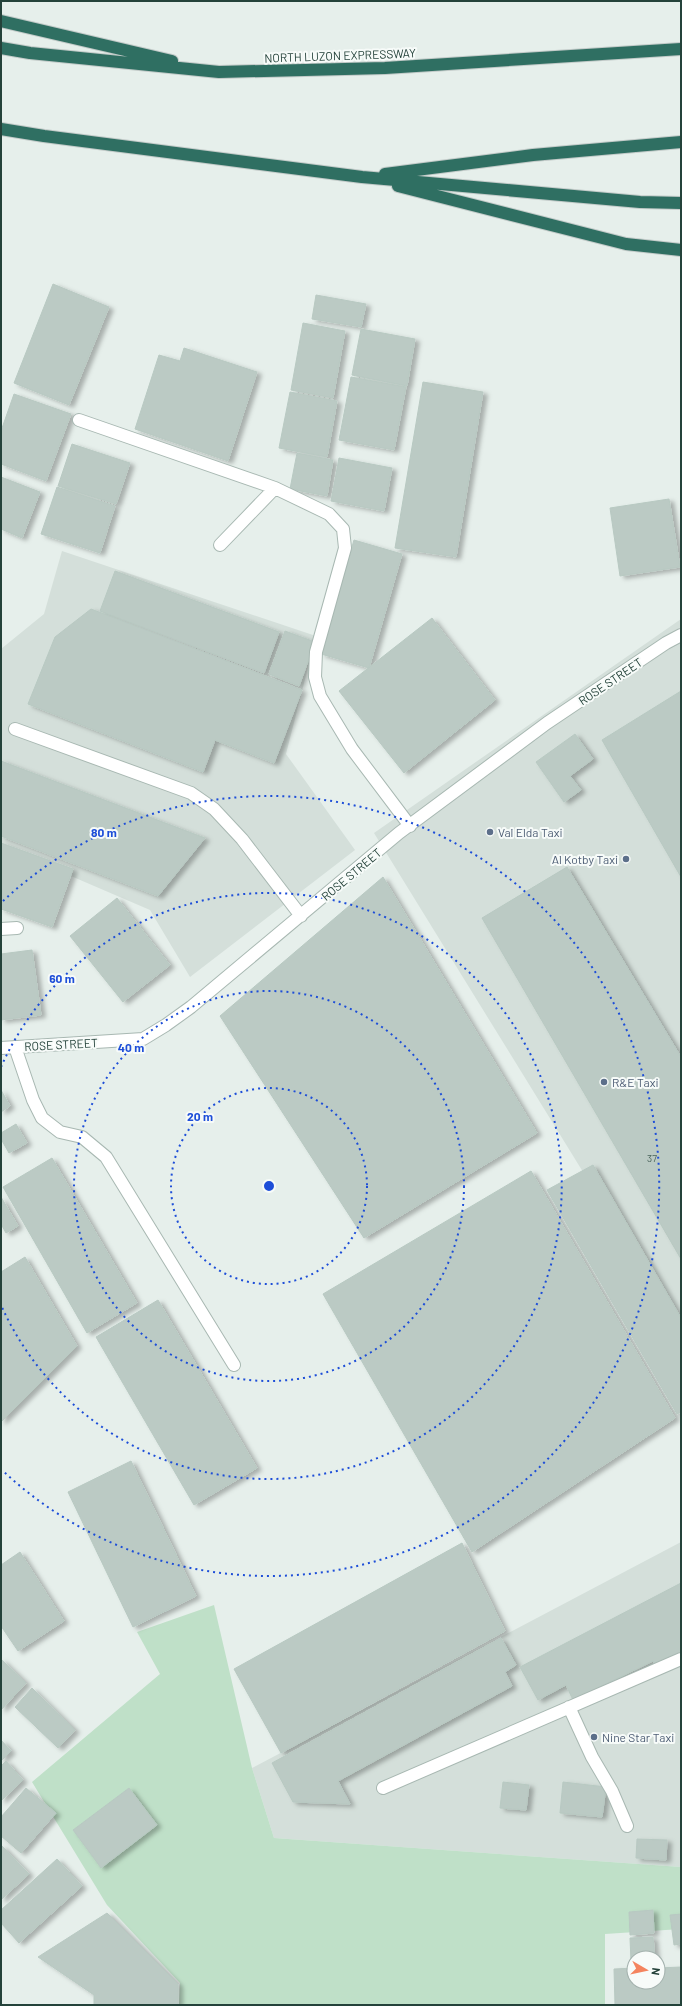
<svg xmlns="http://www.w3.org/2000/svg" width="682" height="2006" font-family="Barlow,sans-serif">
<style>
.built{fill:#d4dfda}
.green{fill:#bfe0c8}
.building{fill:#bbcac4;stroke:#b8c9c2;filter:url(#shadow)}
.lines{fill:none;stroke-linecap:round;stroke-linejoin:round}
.minor-casing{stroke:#a8b8b2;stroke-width:14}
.highway-casing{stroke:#c2cac8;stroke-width:14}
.minor{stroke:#fff;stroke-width:12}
.highway{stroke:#2f6f62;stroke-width:12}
.ring{fill:none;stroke:#1d4ed8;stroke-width:2;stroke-dasharray:2 4}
.service-dot{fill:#5c6f8a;stroke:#f7fbf9;stroke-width:1.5}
.labels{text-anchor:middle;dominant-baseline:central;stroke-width:4;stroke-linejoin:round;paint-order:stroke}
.number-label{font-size:10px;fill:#4a645c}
.street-label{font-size:12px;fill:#24423a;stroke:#f7fbf9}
.service-label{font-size:12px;fill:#4e5e75;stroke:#f7fbf9;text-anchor:start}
.centre{fill:#1d4ed8;stroke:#f7fbf9;stroke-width:2}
.ring-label{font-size:12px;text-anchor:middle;font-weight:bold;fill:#1d4ed8;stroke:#f7fbf9;stroke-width:4;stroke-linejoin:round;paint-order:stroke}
</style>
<defs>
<filter id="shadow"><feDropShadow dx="4.5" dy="2.5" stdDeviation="2" flood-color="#0004"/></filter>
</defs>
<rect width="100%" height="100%" fill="#e6efeb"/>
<path class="built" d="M62,551L316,636L286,754L355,850L190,977L150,910L1,846V649L44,614Z
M681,619V1331L374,833Z
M681,1542V1867L274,1838L252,1768Z"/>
<path class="green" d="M214,1605L252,1768L274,1838L681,1867V1929L605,1934V2005H179L180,1983L107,1905L32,1782L160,1674L137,1632Z"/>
<path class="building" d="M53,284L109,307L69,405L14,383Z
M316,295L366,304L361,327L312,319Z
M303,323L345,331L333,398L291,390Z
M361,329L415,339L407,386L352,375Z
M184,348L257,372L228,461L135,429L159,355L180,361Z
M351,377L406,387L394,450L339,440Z
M423,382L483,392L456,557L395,548Z
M290,392L337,401L327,457L279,448Z
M14,394L71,414L46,481L1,464V431Z
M72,444L130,463L116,504L58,486Z
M297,453L333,460L327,496L290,489Z
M339,458L392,468L384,511L331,501Z
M1,477L40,492L22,538L1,529Z
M57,487L115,506L100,553L41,534Z
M669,499L680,567L620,576L610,508Z
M354,540L402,554L369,668L321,654Z
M115,571L279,632L264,673L100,611Z
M91,609L302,690L274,763L215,740L203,772L28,704L55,637Z
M432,618L495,700L404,773L339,691Z
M285,631L315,642L299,686L269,674Z
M681,691V877L602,740Z
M575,734L593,759L570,776L581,790L564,802L536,762Z
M1,761L205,838L158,896L1,836Z
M1,843L73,869L52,927L1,909Z
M567,867L681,1057V1259L482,918Z
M383,877L537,1133L364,1238L220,1016Z
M117,898L170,965L123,1002L70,936Z
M32,950L41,1015L1,1020V954Z
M1,1090L10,1106L1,1112Z
M16,1124L27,1143L9,1153L1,1139V1133Z
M52,1158L137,1303L87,1333L3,1187Z
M593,1165L681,1318V1412L677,1414L547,1190Z
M531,1171L675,1418L472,1552L323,1294Z
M1,1197L18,1226L6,1233L1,1224Z
M25,1257L77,1346L1,1422V1272Z
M158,1300L257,1468L194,1505L96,1337Z
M131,1461L196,1596L133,1627L68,1492Z
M462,1543L505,1631L281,1753L234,1669Z
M20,1552L64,1621L18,1651L1,1626V1565Z
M681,1583V1655L656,1667L653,1661L573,1700L566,1685L538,1700L520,1667Z
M501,1638L516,1665L505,1672L512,1686L338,1781L350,1804L293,1802L272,1763Z
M1,1659L26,1683L1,1710Z
M32,1688L75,1730L58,1748L15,1707Z
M1,1740L11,1751L1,1761Z
M6,1761L23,1780L1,1801V1766Z
M503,1782L529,1785L526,1810L500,1808Z
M563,1782L606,1787L602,1817L560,1813Z
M26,1788L56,1813L21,1853L1,1836V1817Z
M129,1788L157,1825L101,1868L73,1830Z
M637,1839L667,1840L666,1860L636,1858Z
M1,1845L29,1874L1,1900Z
M57,1859L82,1886L19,1943L1,1923V1910Z
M653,1910L654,1933L630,1935L629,1912Z
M107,1913L178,1984V2005H94V1995L38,1957Z
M681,1914V1944L674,1945L670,1915Z
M653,1937L655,1958H634V1962H631L630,1938Z
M681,1967V2005H615L614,1969L634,1968V1982H658V1968Z"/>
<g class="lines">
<defs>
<path id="minor" d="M79,420L275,488L329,514L343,529L345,548L316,652L315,677L320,696L352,749L410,826
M220,545L275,488
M15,729L191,793L214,809L242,839L301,916
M1,929L17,928
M15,1047L33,1100L42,1118L60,1132L82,1137L106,1157L234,1365
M1,1048L143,1039L166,1025L191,1007L399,833L547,723L666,643L681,635
M569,1707L592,1757L612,1791L627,1826
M383,1788L681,1659"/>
<path id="highway" d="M1,21L172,61
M1,48L30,53L219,72L385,68L681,49
M1,129L44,136L362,177L640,202L681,203
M385,174L533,155L681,142
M398,186L626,244L681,250"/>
</defs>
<use href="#minor" class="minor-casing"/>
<use href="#highway" class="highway-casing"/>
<use href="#minor" class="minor"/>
<use href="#highway" class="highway"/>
</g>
<g class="ring">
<circle cx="269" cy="1186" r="98"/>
<circle cx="269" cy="1186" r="195"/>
<path d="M1 1067A293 293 0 1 1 1 1305"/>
<path d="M3 901A390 390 0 1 1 3 1471"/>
</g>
<g class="service-dot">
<circle cx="490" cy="832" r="4"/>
<circle cx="626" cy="859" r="4"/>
<circle cx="604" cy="1082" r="4"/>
<circle cx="594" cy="1737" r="4"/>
</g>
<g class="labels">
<g class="number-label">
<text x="652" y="1158">37</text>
</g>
<g class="street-label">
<text transform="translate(340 55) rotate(-2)">NORTH LUZON EXPRESSWAY</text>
<text transform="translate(610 681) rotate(-34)">ROSE STREET</text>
<text transform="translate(351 874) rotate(-40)">ROSE STREET</text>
<text transform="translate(61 1044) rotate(-3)">ROSE STREET</text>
</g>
<g class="service-label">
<text x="498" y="832">Val Elda Taxi</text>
<text x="618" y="859" text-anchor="end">Al Kotby Taxi</text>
<text x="612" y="1082">R&amp;E Taxi</text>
<text x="602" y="1737">Nine Star Taxi</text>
</g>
</g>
<circle cx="269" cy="1186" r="6" class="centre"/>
<g class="ring-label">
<text x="104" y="837">80 m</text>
<text x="62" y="983">60 m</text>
<text x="131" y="1052">40 m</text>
<text x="200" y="1121">20 m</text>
</g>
<rect width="682" height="2006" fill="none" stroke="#24423a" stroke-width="4"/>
<g transform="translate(646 1970) rotate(99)"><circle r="19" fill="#f7fbf9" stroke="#a3b1ad"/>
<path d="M0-3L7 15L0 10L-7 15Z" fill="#f4845f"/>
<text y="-6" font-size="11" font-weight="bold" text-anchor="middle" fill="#24423a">N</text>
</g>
</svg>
